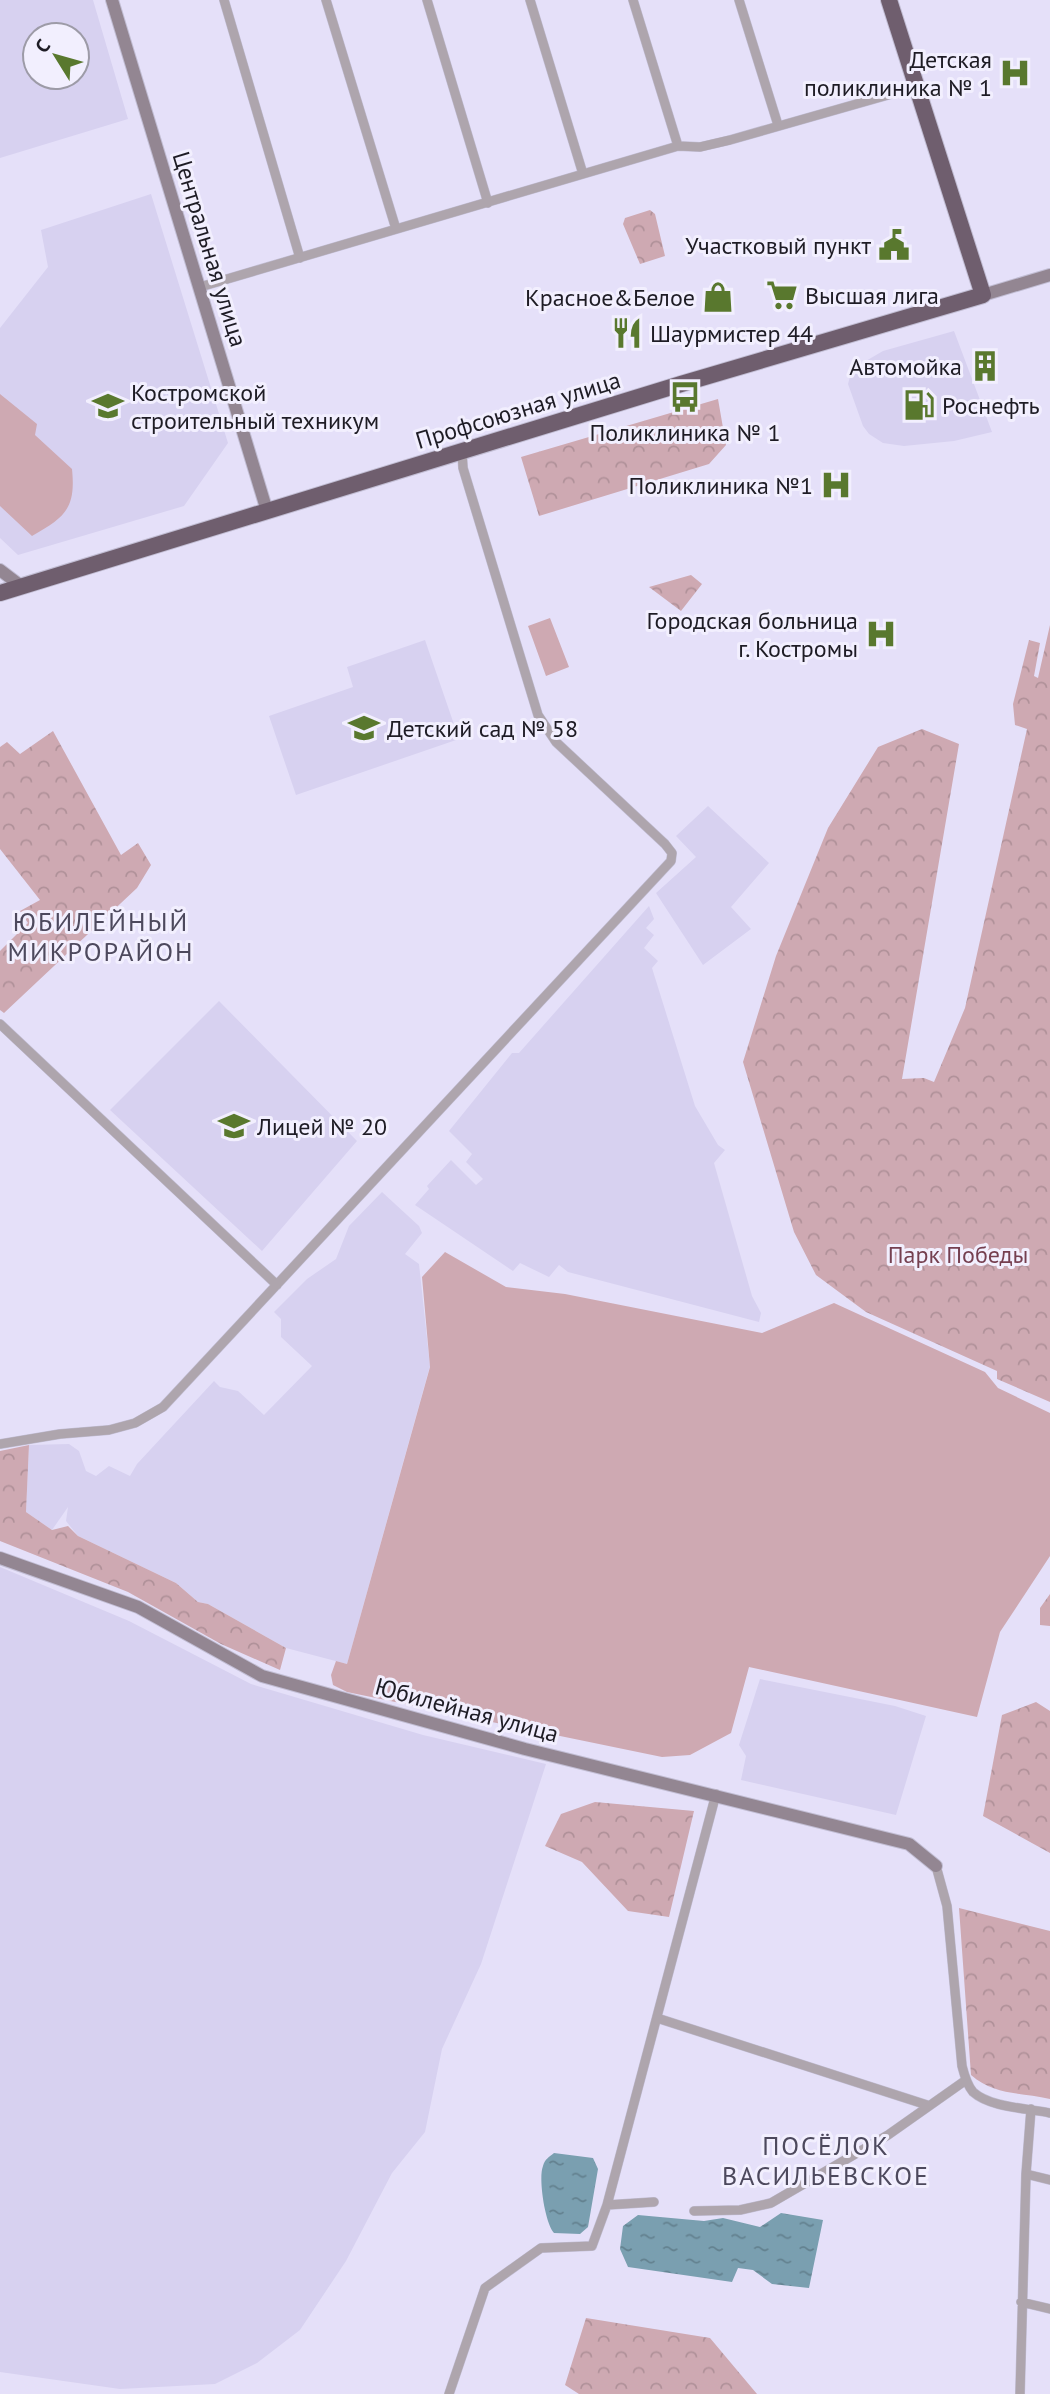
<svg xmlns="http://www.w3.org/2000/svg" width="1050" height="2394" font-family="'PT Sans',sans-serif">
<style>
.built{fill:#d7d1f0;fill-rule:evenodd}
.grass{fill:#cea9b2}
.forest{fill:url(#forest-crowns)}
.water{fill:url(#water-ripples)}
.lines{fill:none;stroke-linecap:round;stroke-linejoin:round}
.street-casing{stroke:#c1bdd3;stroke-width:10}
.secondary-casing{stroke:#c1bdd3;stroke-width:14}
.highway-casing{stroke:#c1bdd3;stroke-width:18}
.street{stroke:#aea5ad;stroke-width:9}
.secondary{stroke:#938692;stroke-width:12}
.highway{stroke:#6f5e6e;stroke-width:16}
.labels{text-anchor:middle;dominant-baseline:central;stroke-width:6;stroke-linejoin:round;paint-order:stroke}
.poi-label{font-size:24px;fill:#1e1c25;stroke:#f2effe;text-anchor:end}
.street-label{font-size:24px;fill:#1e1c25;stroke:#f2effe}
.park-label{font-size:24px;fill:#753f50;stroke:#f2effe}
.neighbourhood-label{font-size:26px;letter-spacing:2px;fill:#4d495d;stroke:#f2effe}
</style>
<defs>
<pattern id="forest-crowns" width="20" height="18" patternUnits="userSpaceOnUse" patternTransform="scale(1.75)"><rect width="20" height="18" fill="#cea9b2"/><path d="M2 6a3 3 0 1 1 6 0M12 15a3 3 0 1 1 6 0" fill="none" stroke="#b09199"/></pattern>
<pattern id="water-ripples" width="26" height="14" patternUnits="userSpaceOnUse" patternTransform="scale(1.75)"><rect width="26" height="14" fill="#7a9fb0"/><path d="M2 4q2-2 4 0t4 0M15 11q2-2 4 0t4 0" fill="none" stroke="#63818f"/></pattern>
</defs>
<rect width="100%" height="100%" fill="#e5e0f9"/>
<path class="built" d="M0,0H93L128,119L0,158ZM35,35H77V77H35Z
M151,194L228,443L184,506L18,555L0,538V328L48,267L41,230Z
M954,331L992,432L954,441L904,446L883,443L869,434L863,426L848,384L852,369L883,351Z
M425,640L459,739L296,795L269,716L353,687L347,667Z
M708,806L769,863L731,907L751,929L703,965L656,893L696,857L676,836Z
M649,906L654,919L646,928L654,935L644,948L658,961L652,968L695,1106L718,1145L725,1150L714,1163L752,1296L761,1313L759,1322L568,1272L559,1265L549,1277L520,1263L513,1271L415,1205L429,1189L427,1186L451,1160L476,1185L483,1179L466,1162L472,1154L449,1131L512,1053H519Z
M219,1001L357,1141L262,1251L110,1110Z
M382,1192L419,1226L422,1233L405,1254L419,1264L430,1366L347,1664L286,1648L208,1604L198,1602L176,1583L78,1536L66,1521L68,1507L52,1530L26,1512L29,1445L69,1444L79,1451L86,1471L96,1476L109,1466L130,1476L137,1464L214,1381L220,1387L238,1391L264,1415L312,1366L281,1337V1319L274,1312L307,1279L336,1259L349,1226Z
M0,1567L129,1621L251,1684L423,1735L546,1764L481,1964L442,2049L425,2132L392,2173L346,2261L300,2330L257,2363L215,2384L120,2389L0,2372Z
M760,1679L895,1706L926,1716L896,1815L741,1780L746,1756L739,1745Z"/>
<path class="grass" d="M0,394L37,424L35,435L72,469C76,509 65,517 32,536L0,506Z
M550,618L569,667L546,676L528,626Z
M445,1252L506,1287L565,1294L762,1333L834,1303L985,1372L998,1388L1050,1413V1556L1000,1632L977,1717L749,1667L731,1733L690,1755L662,1757L347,1692L333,1685L331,1675L336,1661L347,1664L430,1367L422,1277Z"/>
<path class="forest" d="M650,210L655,214L665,256L640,264L623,224L625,218Z
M718,399L726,445L709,464L539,516L521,457Z
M691,575L702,584L681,611L649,587Z
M1050,625V1402L997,1379V1371L866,1312L816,1275L794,1232L743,1062L776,956L828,828L878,747L922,729L959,744L902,1079L924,1078L934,1082L965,1008L1027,729L1015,725L1013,704L1029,640L1040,643L1034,676L1038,678Z
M53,731L121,855L138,843L151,865L137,888L4,1013L0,1010V951L28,923L20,911L40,900L0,849V747L7,742L20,754Z
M29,1445L26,1512L52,1530L68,1526L78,1536L176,1583L198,1602L208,1604L286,1648L280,1670L221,1644L128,1592L0,1541V1451Z
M1050,1594V1626L1040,1625V1608Z
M1036,1702L1050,1711V1853L983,1816L1002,1715Z
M595,1802L694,1811L669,1917L628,1911L582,1862L545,1846L561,1814Z
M959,1908L1050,1931V2099C1021,2092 995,2096 971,2075Z
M586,2318L710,2338L757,2394H579L565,2385Z"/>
<path class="water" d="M554,2153L593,2158L598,2169L588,2227L580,2234L554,2233C545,2223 538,2178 543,2166C545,2159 549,2157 554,2153Z
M781,2213L823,2220L809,2288L772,2284L753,2270L738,2268L732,2282L628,2267L620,2249L623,2226L638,2215L704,2221L723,2218L760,2227Z"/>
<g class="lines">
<defs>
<path id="street" d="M224,0L300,258
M326,0L396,229
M427,0L488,203
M530,0L583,174
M633,0L678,146
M739,0L778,125
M200,287L678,146L700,147L730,140L916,87
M0,1024L277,1285
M0,1444L60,1434L109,1430L135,1423L163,1407L671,861L672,853L665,844L556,742L538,715L463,468L462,451
M936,1866L947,1906L962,2066C964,2074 967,2085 973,2092C991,2108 1027,2108 1050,2113
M657,2018L927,2105
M1026,2174L1050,2180
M607,2205L654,2202
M694,2211L740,2210L771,2203L888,2135L966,2080
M1021,2302L1050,2309
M449,2394L485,2288L541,2248L592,2246L607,2205L716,1794
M1020,2394L1026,2174L1031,2109"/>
<path id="secondary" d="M112,0L267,511
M983,295L1050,275
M0,570L21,586
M0,1558L138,1607L262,1676L525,1749L909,1844L936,1866"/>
<path id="highway" d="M0,593L681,384L983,295L889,0"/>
</defs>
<use href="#street" class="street-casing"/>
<use href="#secondary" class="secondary-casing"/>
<use href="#highway" class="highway-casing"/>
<use href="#street" class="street"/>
<use href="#secondary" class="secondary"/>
<use href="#highway" class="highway"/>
</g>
<defs>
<symbol id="hospital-bare" viewBox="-9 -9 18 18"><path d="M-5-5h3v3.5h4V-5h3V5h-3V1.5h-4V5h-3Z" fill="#59782e" stroke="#f2effe" stroke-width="2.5" paint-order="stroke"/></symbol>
<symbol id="civic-bare" viewBox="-9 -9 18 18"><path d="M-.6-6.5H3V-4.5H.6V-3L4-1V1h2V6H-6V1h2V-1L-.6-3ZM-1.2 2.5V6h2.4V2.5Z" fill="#59782e" stroke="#f2effe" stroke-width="2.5" paint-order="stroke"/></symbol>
<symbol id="supermarket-bare" viewBox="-9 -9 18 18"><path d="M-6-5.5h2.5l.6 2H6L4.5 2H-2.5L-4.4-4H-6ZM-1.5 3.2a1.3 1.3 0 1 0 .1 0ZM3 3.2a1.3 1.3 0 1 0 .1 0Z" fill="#59782e" stroke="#f2effe" stroke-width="2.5" paint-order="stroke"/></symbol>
<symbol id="shop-bare" viewBox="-9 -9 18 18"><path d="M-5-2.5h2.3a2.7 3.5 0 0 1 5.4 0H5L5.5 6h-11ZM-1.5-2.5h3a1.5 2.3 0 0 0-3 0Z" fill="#59782e" stroke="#f2effe" stroke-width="2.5" paint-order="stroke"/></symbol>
<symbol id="restaurant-bare" viewBox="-9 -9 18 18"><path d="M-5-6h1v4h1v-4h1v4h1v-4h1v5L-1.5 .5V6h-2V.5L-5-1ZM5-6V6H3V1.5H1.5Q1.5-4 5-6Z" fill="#59782e" stroke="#f2effe" stroke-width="2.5" paint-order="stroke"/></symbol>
<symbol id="building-bare" viewBox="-9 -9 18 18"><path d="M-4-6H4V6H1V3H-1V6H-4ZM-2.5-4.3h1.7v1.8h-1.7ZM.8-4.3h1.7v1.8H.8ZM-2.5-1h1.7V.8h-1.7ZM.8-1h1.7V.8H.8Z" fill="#59782e" stroke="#f2effe" stroke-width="2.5" paint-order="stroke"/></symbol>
<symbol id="bus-bare" viewBox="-9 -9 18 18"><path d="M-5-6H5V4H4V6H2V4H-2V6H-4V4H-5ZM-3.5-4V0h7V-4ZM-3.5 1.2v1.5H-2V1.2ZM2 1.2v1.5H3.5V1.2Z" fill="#59782e" stroke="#f2effe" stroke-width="2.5" paint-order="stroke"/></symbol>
<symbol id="fuel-bare" viewBox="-9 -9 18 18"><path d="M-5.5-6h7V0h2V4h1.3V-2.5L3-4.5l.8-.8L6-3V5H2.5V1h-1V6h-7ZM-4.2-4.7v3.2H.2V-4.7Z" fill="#59782e" stroke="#f2effe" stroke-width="2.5" paint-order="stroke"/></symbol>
<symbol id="university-bare" viewBox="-9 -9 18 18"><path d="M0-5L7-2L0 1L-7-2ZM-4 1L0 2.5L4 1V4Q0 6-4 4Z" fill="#59782e" stroke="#f2effe" stroke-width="2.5" paint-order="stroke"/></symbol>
<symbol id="school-bare" viewBox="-9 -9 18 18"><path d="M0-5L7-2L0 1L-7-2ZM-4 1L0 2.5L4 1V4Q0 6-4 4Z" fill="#59782e" stroke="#f2effe" stroke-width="2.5" paint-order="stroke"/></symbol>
</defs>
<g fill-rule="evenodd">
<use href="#hospital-bare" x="993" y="51" width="44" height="44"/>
<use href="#civic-bare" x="872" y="223" width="44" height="44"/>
<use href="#supermarket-bare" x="760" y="273" width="44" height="44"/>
<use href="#shop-bare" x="696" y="275" width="44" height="44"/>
<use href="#restaurant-bare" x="605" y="311" width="44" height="44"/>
<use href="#building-bare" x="963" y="344" width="44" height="44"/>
<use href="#bus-bare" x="663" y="375" width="44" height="44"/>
<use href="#fuel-bare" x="897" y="383" width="44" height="44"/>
<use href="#university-bare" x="86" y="384" width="44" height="44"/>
<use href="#hospital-bare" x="814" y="463" width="44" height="44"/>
<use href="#hospital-bare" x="859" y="612" width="44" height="44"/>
<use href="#school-bare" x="342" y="706" width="44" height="44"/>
<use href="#school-bare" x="212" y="1104" width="44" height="44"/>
</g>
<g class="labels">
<g class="poi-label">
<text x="992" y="59">Детская<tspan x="992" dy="28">поликлиника № 1</tspan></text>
<text x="871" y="245">Участковый пункт</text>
<text x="805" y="295" text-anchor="start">Высшая лига</text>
<text x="695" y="297">Красное&amp;Белое</text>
<text x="650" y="333" text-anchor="start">Шаурмистер 44</text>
<text x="962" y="366">Автомойка</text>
<text x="131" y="392" text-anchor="start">Костромской<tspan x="131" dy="28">строительный техникум</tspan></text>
<text x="942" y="405" text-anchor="start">Роснефть</text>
<text x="685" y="432" text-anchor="middle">Поликлиника № 1</text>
<text x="813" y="485">Поликлиника №1</text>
<text x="858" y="620">Городская больница<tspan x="858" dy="28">г. Костромы</tspan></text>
<text x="387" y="728" text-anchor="start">Детский сад № 58</text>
<text x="257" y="1126" text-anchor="start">Лицей № 20</text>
</g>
<g class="street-label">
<text transform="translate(210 249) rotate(73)">Центральная улица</text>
<text transform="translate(518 410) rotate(-17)">Профсоюзная улица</text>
<text transform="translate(467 1710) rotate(15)">Юбилейная улица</text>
</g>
<g class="park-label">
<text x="958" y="1254">Парк Победы</text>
</g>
<g class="neighbourhood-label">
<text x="101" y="921">ЮБИЛЕЙНЫЙ<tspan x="101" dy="30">МИКРОРАЙОН</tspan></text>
<text x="826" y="2145">ПОСЁЛОК<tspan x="826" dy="30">ВАСИЛЬЕВСКОЕ</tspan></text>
</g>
</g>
<g transform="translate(56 56) rotate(307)"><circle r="33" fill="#f2effe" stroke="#9d9ba7" stroke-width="2"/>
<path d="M0-5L12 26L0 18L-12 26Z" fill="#59782e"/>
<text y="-10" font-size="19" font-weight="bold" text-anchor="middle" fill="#1e1c25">С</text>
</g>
</svg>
